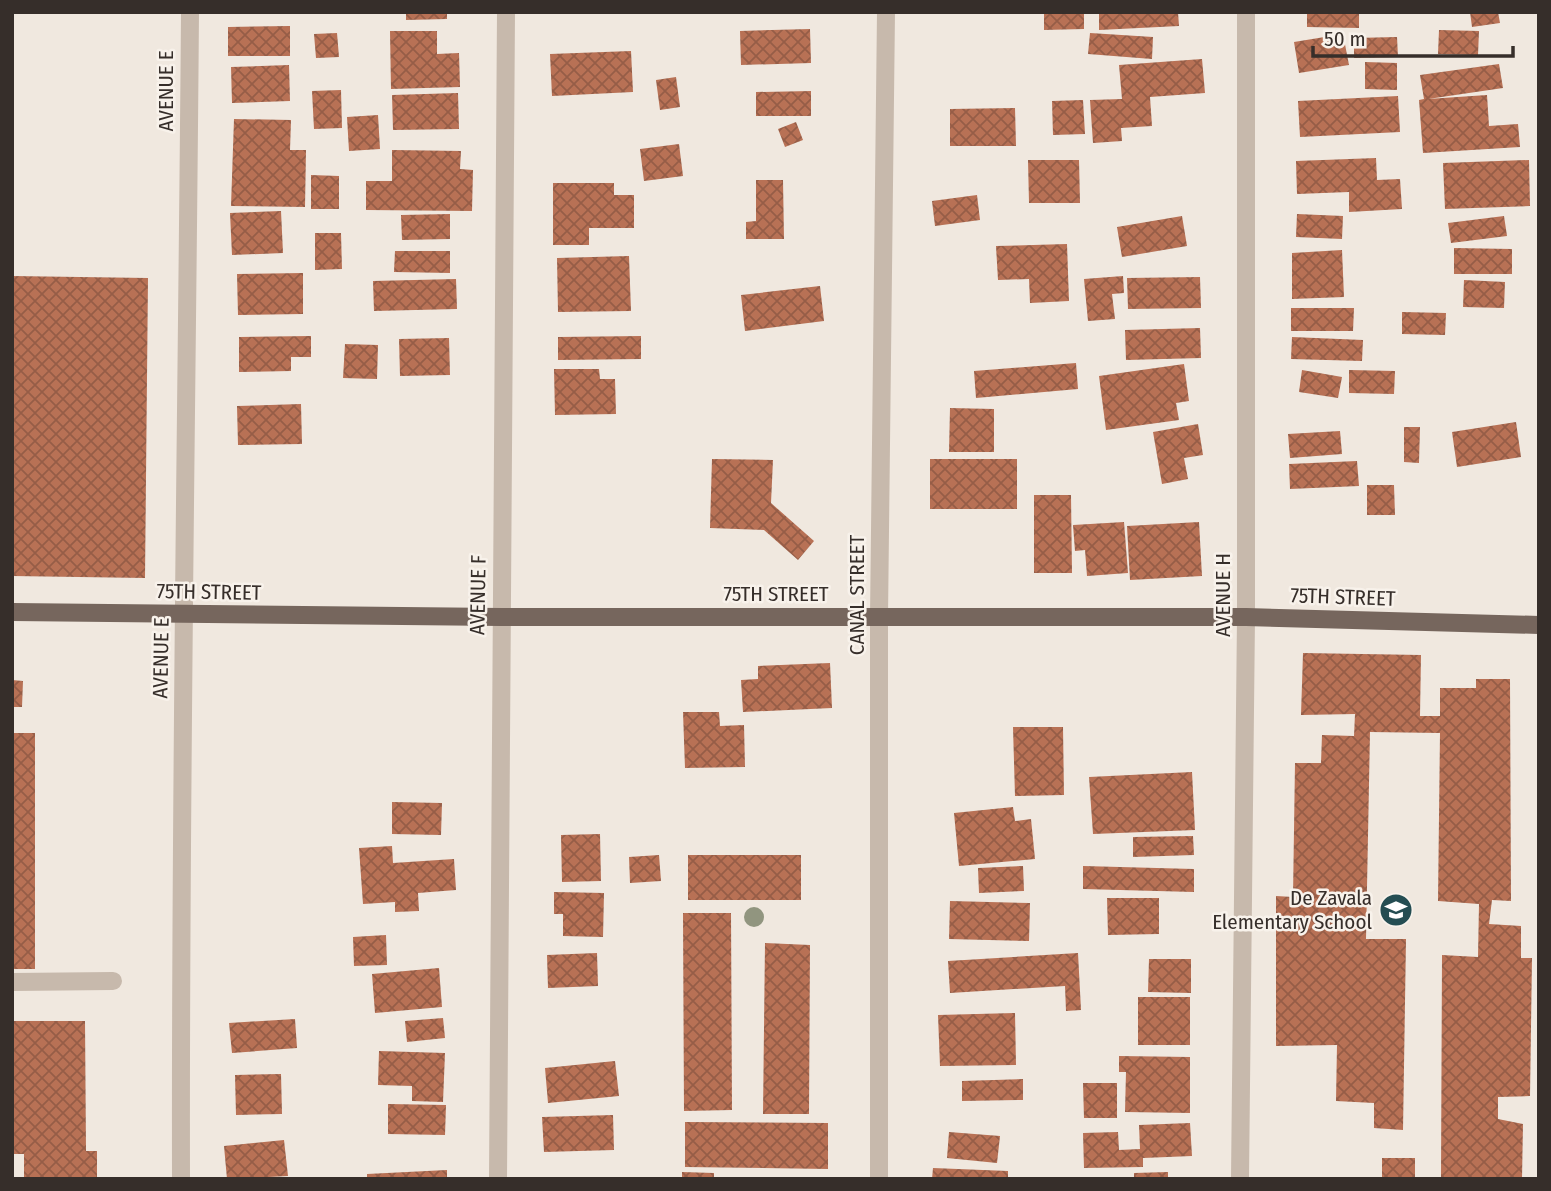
<svg xmlns="http://www.w3.org/2000/svg" width="1551" height="1191" font-family="'Fira Sans Condensed',sans-serif">
<style>
.building{fill:url(#building-cross-hatch)}
.lines{fill:none;stroke-linecap:round;stroke-linejoin:round}
.minor{stroke:#c7b9ac;stroke-width:18}
.major{stroke:#76665d;stroke-width:18}
.tree{fill:#91957f}
.labels{text-anchor:middle;dominant-baseline:central;stroke-width:5;stroke-linejoin:round;paint-order:stroke}
.street-label{font-size:21px;fill:#362e2a;stroke:#f8f2eb}
.poi-label{font-size:21px;fill:#362e2a;stroke:#f8f2eb;text-anchor:end}
</style>
<defs>
<pattern id="building-cross-hatch" width="8" height="8" patternUnits="userSpaceOnUse" patternTransform="scale(1.75)"><rect width="8" height="8" fill="#b87155"/><path d="M0 0l8 8M0 8l8-8" fill="none" stroke="#965d47"/></pattern>
</defs>
<rect width="100%" height="100%" fill="#f0e8df"/>
<path class="building" d="M406,12H447V19L406,20Z
M1044,12H1084V29L1044,30Z
M1099,12H1178L1179,26L1099,30Z
M1307,12H1359V28L1307,27Z
M1470,12H1498L1500,23L1472,27Z
M290,26V56H228V27Z
M810,29L811,63L741,65L740,31Z
M1439,30L1479,31L1478,55L1438,54Z
M390,31H437V54L459,53L460,87L391,89Z
M337,33L339,57L316,58L314,34Z
M1090,33L1153,37L1152,59L1088,54Z
M1343,34L1349,65L1299,73L1294,42Z
M1397,37L1398,57L1354,58V38Z
M631,51L633,92L552,96L550,54Z
M1202,59L1205,93L1150,97L1152,126L1121,128L1122,141L1093,143L1090,100L1122,99L1119,65Z
M1365,62L1397,63V90L1365,89Z
M1499,64L1503,88L1428,99L1487,95L1489,126L1518,124L1520,147L1423,153L1419,100L1424,99L1420,75Z
M289,65L290,101L232,103L231,67Z
M676,77L680,107L660,110L656,80Z
M341,90L342,128L314,129L312,91Z
M811,91V116H756V92Z
M458,93L459,129L393,130L392,95Z
M1398,96L1400,132L1300,137L1298,101Z
M1083,100L1085,134L1053,135L1052,101Z
M1015,108L1016,146H950V109Z
M378,115L380,149L349,151L347,117Z
M234,119L291,120L290,150H306L305,207L231,206Z
M796,122L803,140L785,147L778,129Z
M679,144L683,176L644,181L640,149Z
M392,150L461,151L460,169L473,170L472,211L366,210V181H392Z
M1376,158L1377,180L1400,179L1402,209L1349,212V192L1297,194L1296,161Z
M1028,160H1079L1080,203H1029Z
M1529,160L1530,206L1445,209L1443,163Z
M311,175L339,176V209H311Z
M756,180H783L784,239H746V222L756,221Z
M553,183H614V195H634V228H589V245H553Z
M977,195L980,220L935,226L932,201Z
M281,211L283,253L232,255L230,213Z
M450,214V239L402,240L401,215Z
M1297,214L1343,216L1342,239L1296,237Z
M1182,216L1187,246L1122,257L1117,227Z
M1504,216L1507,236L1451,243L1448,223Z
M315,233H341L342,269L315,270Z
M1067,244L1069,301L1030,303L1029,279L998,280L996,246Z
M1454,248L1512,249V274H1454Z
M1342,250L1344,297L1292,299V253Z
M395,251H450V273L394,272Z
M629,256L631,311L558,312L557,258Z
M303,273V314L238,315L237,274Z
M12,276L148,278L145,578L12,576Z
M1123,276L1124,293L1112,294L1115,319L1088,321L1084,279Z
M1200,277L1201,308L1128,309L1127,278Z
M456,279L457,309L374,311L373,281Z
M1464,280L1505,282L1504,308L1463,307Z
M820,286L824,321L745,331L741,295Z
M1291,308H1354L1353,331H1291Z
M1402,312L1446,313L1445,335L1402,334Z
M1200,328L1201,358L1126,360L1125,330Z
M311,336V357H291V371L239,372V337Z
M641,336V359L558,360V337Z
M1292,337L1363,340L1362,361L1291,359Z
M449,338L450,375L400,376L399,339Z
M345,344L378,345L377,379L343,378Z
M1076,363L1078,389L976,398L974,371Z
M1184,364L1189,401L1176,403L1179,420L1106,430L1099,376Z
M554,369H599L600,379H615L616,414L555,415Z
M1302,370L1342,377L1338,398L1299,392Z
M1349,370L1395,371L1394,394L1349,393Z
M301,404L302,444L238,445L237,406Z
M950,408L994,409V452H949Z
M1516,422L1521,457L1457,467L1452,432Z
M1198,424L1203,455L1184,458L1188,479L1162,484L1153,432Z
M1404,427H1420L1419,463L1404,462Z
M1340,431L1342,454L1290,458L1288,434Z
M712,459L773,460L771,503L814,541L798,560L764,530L710,528Z
M930,459H1017V509H930Z
M1357,461L1359,486L1290,489L1289,464Z
M1367,485H1394L1395,515H1367Z
M1034,495H1071L1072,573H1034Z
M1124,522L1128,573L1087,576L1085,550L1075,551L1073,525Z
M1199,522L1202,576L1130,580L1127,526Z
M1303,653L1421,655L1420,716H1440V688H1476V679H1510L1511,901L1492,900L1489,924L1521,926V958H1532L1530,1096L1498,1097V1119L1523,1124L1522,1179H1441L1442,955L1478,957L1479,904L1438,901L1440,733L1370,732L1366,939H1406L1403,1130L1374,1128V1103L1336,1101L1337,1045L1276,1046V896L1293,897L1295,763H1321L1322,735L1354,736L1355,714L1301,715Z
M830,663L832,708L743,712L741,680L758,679V666Z
M12,680L23,681L22,707H12Z
M683,712H719L720,726L744,725L745,767L685,768Z
M1013,727H1063L1064,795L1015,796Z
M12,733H35V969H12Z
M1192,772L1195,830L1093,834L1089,777Z
M392,802L442,803L441,835L392,834Z
M1013,807L1015,821L1031,819L1035,859L959,866L954,813Z
M600,834L601,881L562,882L561,835Z
M1193,836L1194,855L1133,857V837Z
M392,846L393,863L454,859L456,890L418,893L419,911L395,912V902L363,904L359,848Z
M659,855L661,881L630,883L629,857Z
M688,855H801V900H688Z
M1023,866L1024,891L979,893L978,868Z
M1083,866L1194,869V892L1083,889Z
M554,892L604,893L603,937L563,936V914H554Z
M1107,898H1159V934L1108,935Z
M950,901L1030,903L1029,941L949,939Z
M683,913H731L732,1110L684,1111Z
M386,935L387,965L354,966L353,937Z
M765,943L810,945L809,1114H763Z
M597,953L598,986L548,988L547,955Z
M1078,953L1081,1010L1066,1011L1065,986L950,993L948,961Z
M1149,959H1191V993L1148,992Z
M439,968L442,1007L375,1013L372,974Z
M1138,997H1190V1045H1138Z
M1015,1013L1016,1065L940,1066L938,1015Z
M443,1018L445,1038L407,1042L405,1021Z
M295,1019L297,1048L232,1053L229,1023Z
M12,1021H85L86,1151H97V1179H24V1154H12Z
M379,1051L445,1053L443,1102L412,1101V1086L378,1085Z
M1119,1056L1190,1057V1113L1125,1112L1126,1072H1119Z
M615,1061L619,1096L548,1103L545,1068Z
M281,1074L282,1114L236,1115L235,1075Z
M1023,1079V1100L962,1101V1081Z
M1083,1083H1117V1118H1084Z
M388,1104L446,1105L445,1135L388,1134Z
M613,1115L614,1150L544,1152L542,1117Z
M685,1122L828,1123V1169L685,1167Z
M1190,1123L1192,1156L1143,1158V1167L1084,1168L1083,1133L1118,1132L1119,1150L1140,1149L1139,1125Z
M949,1132L1000,1136L997,1163L947,1158Z
M284,1140L288,1176L227,1179L224,1146Z
M1382,1158H1415V1179H1382Z
M933,1168L1008,1171V1179H932Z
M447,1170V1179H367V1174Z
M682,1172L714,1173V1179H682Z
M1168,1172V1179H1134V1173Z"/>
<g class="lines">
<path class="minor" d="M12,982L113,981
M181,1179C180,790 187,401 190,12
M498,1179L506,12
M879,1179V617L886,12
M1240,1179L1246,617V12"/>
<path class="major" d="M12,612L501,617H1246L1539,625"/>
</g>
<circle class="tree" cx="754" cy="917" r="10"/>
<defs>
<symbol id="school-disc" viewBox="-11 -11 22 22"><circle r="9.5" fill="#244d52" stroke="#f8f2eb"/><path d="M0-5L7-2L0 1L-7-2ZM-4 1L0 2.5L4 1V4Q0 6-4 4Z" fill="#fff"/></symbol>
</defs>
<g fill-rule="evenodd">
<use href="#school-disc" x="1377" y="891" width="38" height="38"/>
</g>
<g class="labels">
<g class="street-label">
<text transform="translate(166 91) rotate(-90)">AVENUE E</text>
<text transform="translate(209 592) rotate(1)">75TH STREET</text>
<text x="776" y="594">75TH STREET</text>
<text transform="translate(478 595) rotate(-89)">AVENUE F</text>
<text transform="translate(857 595) rotate(-90)">CANAL STREET</text>
<text transform="translate(1223 595) rotate(-90)">AVENUE H</text>
<text transform="translate(1343 597) rotate(2)">75TH STREET</text>
<text transform="translate(161 658) rotate(-89)">AVENUE E</text>
</g>
<g class="poi-label">
<text x="1372" y="898">De Zavala<tspan x="1372" dy="24">Elementary School</tspan></text>
</g>
</g>
<rect width="1551" height="1191" fill="none" stroke="#362e2a" stroke-width="28"/>
<path d="M1313 46v10h200v-10" fill="none" stroke="#362e2a" stroke-width="3.5"/>
<text x="1324" y="46" font-size="21" fill="#362e2a" stroke="#f8f2eb" stroke-width="5" paint-order="stroke">50 m</text>
</svg>
